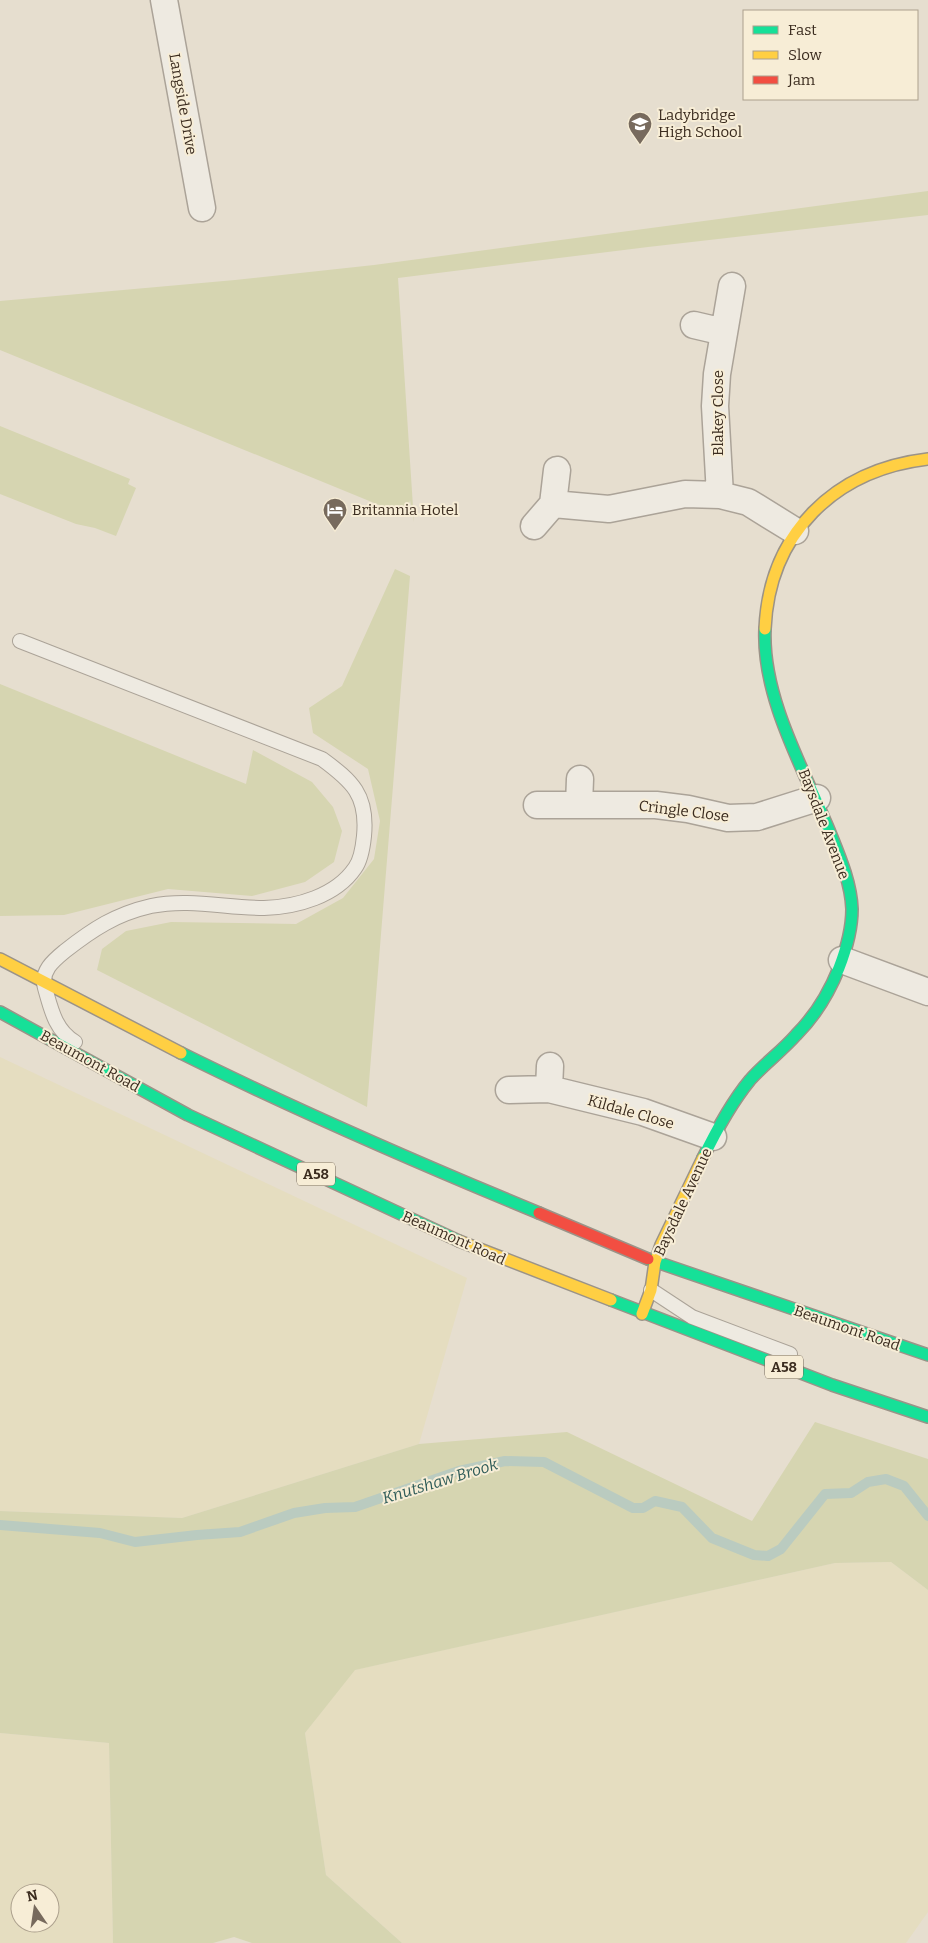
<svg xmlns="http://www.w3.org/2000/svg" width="928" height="1943" font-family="Bitter,serif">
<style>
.farmland{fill:#e5ddc0;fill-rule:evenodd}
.green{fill:#d6d5b1}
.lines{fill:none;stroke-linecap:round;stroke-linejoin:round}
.stream{stroke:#bacbc0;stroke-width:10}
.lane-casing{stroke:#aba398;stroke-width:16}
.street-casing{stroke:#aba398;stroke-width:29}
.fast-casing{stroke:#9b9388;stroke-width:14}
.slow-casing{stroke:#9b9388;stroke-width:14}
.jam-casing{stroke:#9b9388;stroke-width:14}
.lane{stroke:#eeeae1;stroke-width:14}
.street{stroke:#eeeae1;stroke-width:26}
.fast{stroke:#16e098;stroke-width:11}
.slow{stroke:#ffcf43;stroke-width:11}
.jam{stroke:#f24e42;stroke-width:11}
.labels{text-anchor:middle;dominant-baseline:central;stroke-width:4;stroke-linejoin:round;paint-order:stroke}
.shield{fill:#f7edd6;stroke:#736656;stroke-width:1}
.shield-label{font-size:14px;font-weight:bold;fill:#3b2c1f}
.street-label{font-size:15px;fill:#3b2c1f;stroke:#f7edd6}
.poi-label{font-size:15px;fill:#3b2c1f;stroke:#f7edd6;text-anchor:start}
.water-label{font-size:16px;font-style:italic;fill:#2e5b58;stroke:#f7edd6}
</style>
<rect width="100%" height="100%" fill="#e6decf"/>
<path class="farmland" d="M0,1057L467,1278L419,1444L182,1518L0,1511Z
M891,1562L928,1590V1912L906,1943H402L326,1875L305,1733L354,1670L835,1563Z
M0,1733L109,1743L113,1943H0ZM20,1893H50V1923H20Z"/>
<path class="green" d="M928,191V215L648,247L398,278L414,522L410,500L406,516L0,350V301L235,280L374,265Z
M0,426L130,479L128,484L136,488L116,536L95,528L76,524L0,494Z
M395,569L410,576L367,1107L97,970L102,949L126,931L171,922L296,924L343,898L374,859L380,821L368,769L313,733L309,708L342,686Z
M0,684L246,784L253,750L312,782L333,807L342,831L334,862L305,882L252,896L168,889L64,915L0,916Z
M815,1422L928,1459V1590L891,1562L835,1563L355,1670L305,1733L326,1875L402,1943H252L234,1937L213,1943H113L109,1743L0,1733V1511L182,1518L419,1444L567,1432L752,1521Z"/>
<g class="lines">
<path class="stream" d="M0,1525L100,1533L135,1542L197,1535L240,1532L294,1513L325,1508L355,1507L459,1471L505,1461L544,1462L633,1508H643L655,1501L682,1507L712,1538L754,1555L768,1556L781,1549L825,1494L851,1493L868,1482L886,1479L904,1486L928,1516"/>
<defs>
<path id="lane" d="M20,641L322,759C352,781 368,795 364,836C363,846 361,860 355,868C336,896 297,907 264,908C226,908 189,898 151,906C116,914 93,929 65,951C54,960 40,971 45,988C51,1009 55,1030 75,1042
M651,1290L692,1317L790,1354"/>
<path id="street" d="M164,0L202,208
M694,325L724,332
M720,495L715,406L717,374L732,286
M553,504L609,509L685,494L720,495L748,502L795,531
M534,526L553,504L557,470
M537,805H656L688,809L728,818L757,817L817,798
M579,805L580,779
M842,960L928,992
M549,1089L643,1112L713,1137
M509,1090L549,1089L550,1066"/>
<path id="fast" d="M0,1012L188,1115L459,1241
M181,1053C298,1111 418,1163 539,1213
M703,1158C716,1131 731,1103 750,1080C764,1064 782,1051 796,1035C815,1016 829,993 839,968C846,950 852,930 852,909C851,882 839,855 829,830C803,768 762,697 765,629
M648,1259L928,1355
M611,1300L832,1385L928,1417"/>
<path id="slow" d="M765,629C769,534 834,470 928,459
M0,959L181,1053
M459,1241L611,1300
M642,1314L651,1290L655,1262L661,1245L703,1158"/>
<path id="jam" d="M539,1213L648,1259"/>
</defs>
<use href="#lane" class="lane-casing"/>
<use href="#street" class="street-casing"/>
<use href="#fast" class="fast-casing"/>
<use href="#slow" class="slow-casing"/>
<use href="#jam" class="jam-casing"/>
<use href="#lane" class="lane"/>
<use href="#street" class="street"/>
<use href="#fast" class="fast"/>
<use href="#slow" class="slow"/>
<use href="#jam" class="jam"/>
</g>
<defs>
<symbol id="school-pin" viewBox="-11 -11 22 30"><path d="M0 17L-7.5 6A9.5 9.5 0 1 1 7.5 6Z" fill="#776a5d" stroke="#f7edd6"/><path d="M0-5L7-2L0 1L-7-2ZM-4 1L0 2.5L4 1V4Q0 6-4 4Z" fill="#fff"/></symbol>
<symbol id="hotel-pin" viewBox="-11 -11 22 30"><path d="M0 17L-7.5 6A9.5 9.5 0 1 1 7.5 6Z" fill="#776a5d" stroke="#f7edd6"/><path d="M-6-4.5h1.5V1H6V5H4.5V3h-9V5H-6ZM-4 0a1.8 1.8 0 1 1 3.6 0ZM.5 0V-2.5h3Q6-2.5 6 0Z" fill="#fff"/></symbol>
</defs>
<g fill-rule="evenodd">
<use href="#school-pin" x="626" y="110" width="28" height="38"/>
<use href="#hotel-pin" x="321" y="496" width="28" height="38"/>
</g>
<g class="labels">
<g class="shield">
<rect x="297" y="1162.5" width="38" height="23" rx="4"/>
<rect x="765" y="1355.5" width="38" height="23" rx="4"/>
</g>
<g class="shield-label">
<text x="316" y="1174">A58</text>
<text x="784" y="1367">A58</text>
</g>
<g class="street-label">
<text transform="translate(183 104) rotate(80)">Langside Drive</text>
<text transform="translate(718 413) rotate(-90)">Blakey Close</text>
<text transform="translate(684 811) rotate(7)">Cringle Close</text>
<text transform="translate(824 824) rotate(69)">Baysdale Avenue</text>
<text transform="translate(90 1061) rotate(29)">Beaumont Road</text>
<text transform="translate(631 1112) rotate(16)">Kildale Close</text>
<text transform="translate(683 1202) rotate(-65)">Baysdale Avenue</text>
<text transform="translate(454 1238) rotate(24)">Beaumont Road</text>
<text transform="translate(847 1328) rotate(19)">Beaumont Road</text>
</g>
<g class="poi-label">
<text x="658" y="115">Ladybridge<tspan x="658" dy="17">High School</tspan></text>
<text x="352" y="510">Britannia Hotel</text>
</g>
<g class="water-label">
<text transform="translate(440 1481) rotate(-17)">Knutshaw Brook</text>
</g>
</g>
<rect x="743" y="10" width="175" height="90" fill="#f7edd6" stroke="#aca08d"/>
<rect x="753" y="26" width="25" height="8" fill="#16e098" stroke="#aca08d"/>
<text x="788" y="35" font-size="15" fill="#3b2c1f">Fast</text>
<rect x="753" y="51" width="25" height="8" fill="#ffcf43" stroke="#aca08d"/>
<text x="788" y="60" font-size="15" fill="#3b2c1f">Slow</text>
<rect x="753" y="76" width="25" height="8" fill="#f24e42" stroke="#aca08d"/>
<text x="788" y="85" font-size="15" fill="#3b2c1f">Jam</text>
<g transform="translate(35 1908) rotate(347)"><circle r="24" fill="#f7edd6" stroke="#aca08d"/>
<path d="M0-4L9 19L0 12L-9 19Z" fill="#776a5d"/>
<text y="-8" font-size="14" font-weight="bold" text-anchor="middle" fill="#3b2c1f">N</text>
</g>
</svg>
